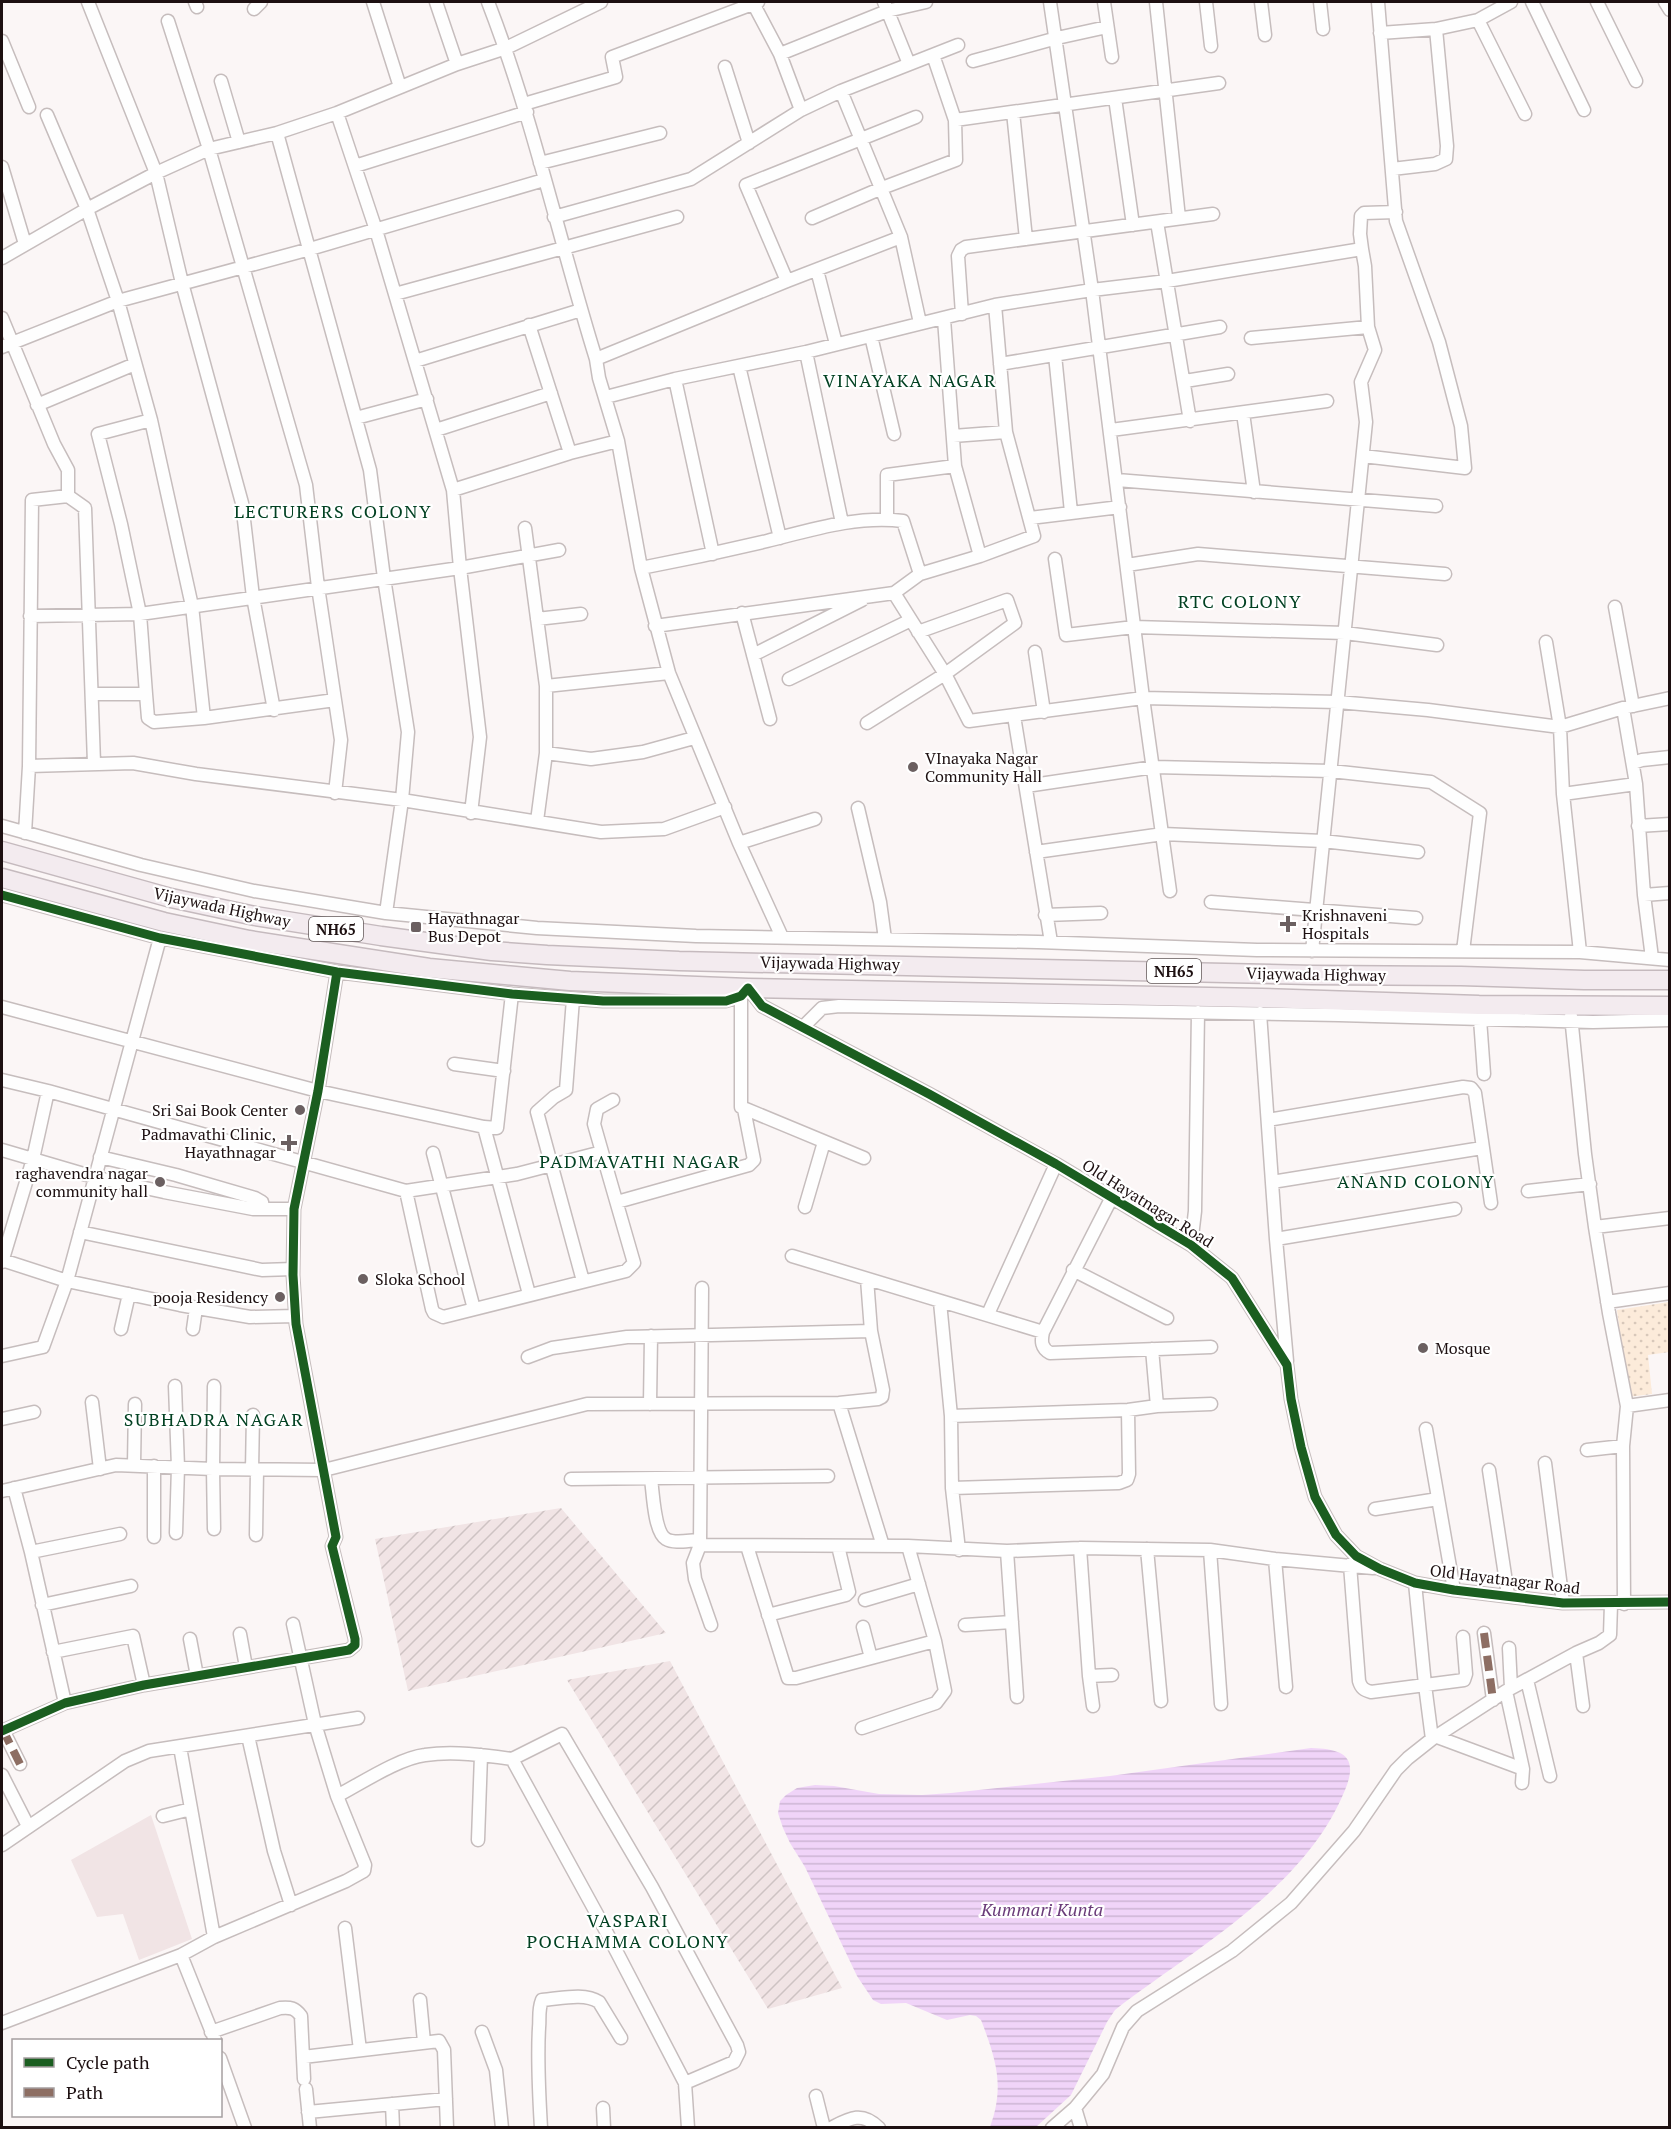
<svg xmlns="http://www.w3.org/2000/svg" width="1671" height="2129" font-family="'PT Serif',serif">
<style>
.built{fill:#f1e4e5}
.industrial{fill:url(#industrial-furrows)}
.park{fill:url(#park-dots)}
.water{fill:url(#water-rules)}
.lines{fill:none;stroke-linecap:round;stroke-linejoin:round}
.minor-casing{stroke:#c6bdbd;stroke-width:15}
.highway-casing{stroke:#c5babe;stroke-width:21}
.minor{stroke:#fefefe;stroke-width:12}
.highway{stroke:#f3ebef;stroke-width:18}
.quiet{stroke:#8d6e63;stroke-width:8;stroke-dasharray:15 8;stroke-linecap:butt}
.cycleway-casing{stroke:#fff;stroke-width:13}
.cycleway{stroke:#1b5e20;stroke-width:9}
.poi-dot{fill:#6b6061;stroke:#fff;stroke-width:2}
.labels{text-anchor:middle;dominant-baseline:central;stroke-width:4.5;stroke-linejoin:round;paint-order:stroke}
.shield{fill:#fff;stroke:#615858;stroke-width:1.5}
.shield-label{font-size:15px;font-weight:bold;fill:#1d1011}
.poi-label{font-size:16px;fill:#1d1011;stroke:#fff;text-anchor:start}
.street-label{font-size:16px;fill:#1d1011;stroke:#fff}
.neighbourhood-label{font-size:18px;letter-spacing:1.5px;fill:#024122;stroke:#fff}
.water-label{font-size:18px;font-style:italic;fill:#6a3b79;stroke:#fff}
</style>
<defs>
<pattern id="industrial-furrows" width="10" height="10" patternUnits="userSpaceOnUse" patternTransform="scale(1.5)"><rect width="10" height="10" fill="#f1e4e5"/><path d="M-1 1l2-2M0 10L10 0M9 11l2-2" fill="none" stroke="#cec3c3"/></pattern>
<pattern id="park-dots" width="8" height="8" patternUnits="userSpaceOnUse" patternTransform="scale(1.5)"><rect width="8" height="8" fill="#fcebda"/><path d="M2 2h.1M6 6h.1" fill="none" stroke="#d8c8ba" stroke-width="1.8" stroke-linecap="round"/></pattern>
<pattern id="water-rules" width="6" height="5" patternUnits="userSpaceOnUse" patternTransform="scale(1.5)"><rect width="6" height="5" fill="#f0d4f8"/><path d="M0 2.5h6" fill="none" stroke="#cdb5d4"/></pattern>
</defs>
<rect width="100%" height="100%" fill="#fbf6f6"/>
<path class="built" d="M151,1815L192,1939L139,1960L123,1914L97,1917L71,1860Z"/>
<path class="industrial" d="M561,1508L666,1633L408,1691L375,1539Z
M670,1661L842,1988L768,2009L567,1680Z"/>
<path class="park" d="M1669,1302V1352L1648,1355L1652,1394L1628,1397L1617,1310Z"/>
<path class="water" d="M1311,1748C1343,1749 1359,1756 1345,1790C1305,1889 1195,1948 1115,2010L1107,2022L1071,2095L1036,2127H990C1005,2086 996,2059 981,2020L976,2016L970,2015L947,2020L906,2003L881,2004L873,2000L857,1976L805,1867L790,1843L783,1828L778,1813L780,1801L786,1795L797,1788L815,1785L834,1786L879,1794L922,1795L951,1793L1110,1776Z"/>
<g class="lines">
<defs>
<path id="minor" d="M88,2L156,173L182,283L242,503L253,597L274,710
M195,2L197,7
M373,2L400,87
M436,2L457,64
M488,2C533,118 559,240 596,359L599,378L618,441L641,568L669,673L739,843L782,937
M884,2L909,64
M1050,2L1092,290L1143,698L1170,891
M1104,2L1112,57
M1156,2L1179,218
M1206,2L1211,46
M1261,2L1265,35
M1320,2L1323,29
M1532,2L1584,110
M1597,2L1636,81
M1665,2L1670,10
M753,3L780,54
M254,9L261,2
M1478,20L1525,114
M168,21L209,149L306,485L318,587L341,740L335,793
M1380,33L1436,29L1478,20L1511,2
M2,41L29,107
M973,61L1057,38L1107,27
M725,67L749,143
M221,81L239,142
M841,91L901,237L920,323
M1115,98L1133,225
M524,104L616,77L612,57L758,2
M801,110L780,54L887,11L926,2
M1013,112L1026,239
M337,113L376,230L453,490L460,568L480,737L471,813
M47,115L87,209L118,301L151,420L192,606L204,718
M955,120L1219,83
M277,133L370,470L384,578L408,732L402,800L386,913
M540,163L660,133
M355,166L527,112
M2,167L25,244
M1392,169L1435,164L1446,159L1447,146L1436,29
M554,217L691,179L801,110L841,91L958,45
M812,218L882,188L956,160L955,120L933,55
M1157,222L1190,421
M1362,249L1365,266L1368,327
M2,258L87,209L156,173L209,149L277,133L337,113L457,64L506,48L601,2
M817,270L836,344
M787,281L746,185L916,117
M395,294L677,217
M962,314L958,256L961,250L966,247L1213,214
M2,318L54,444L68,470V496
M944,319L955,466L980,556
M529,325L570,453
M871,336L894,434
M1251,338L1368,327L1375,350L1361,382L1366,422L1312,951
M2,347L118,301L310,249L544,180
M806,352L842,523
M1055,355L1071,512
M596,359L787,281L901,237
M415,361L581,310
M1000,364L1220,327
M739,366L780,538
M675,379L713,554
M1185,381L1228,374
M606,397L675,379L806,352L995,305L1092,290L1167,281L1362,249L1360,234L1361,216L1364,213L1396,212
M37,405L135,364
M1243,413L1254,492
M356,418L427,399
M436,430L551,393
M1111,430L1327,401
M953,436L1006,432
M1363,456L1465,468L1461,426L1439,342L1396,221L1378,2
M1117,480L1436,506
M453,490L570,453L618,441
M1030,518L1120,507
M887,519V475L955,466
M525,528L546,686V753L537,821
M1055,559L1066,635L1134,627L1345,633L1437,645
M1127,565L1198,554L1445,574
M641,568C683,560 725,551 767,541C811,530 858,515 903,521L920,574
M894,593L945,674L969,721L1143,698L1338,702L1428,710L1560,727L1623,708L1670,698
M1615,607L1633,706
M742,613L770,719
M30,616L140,614L460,568L559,550
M537,619L581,614
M655,626L894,593L920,574L980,556L1034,536L1006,432L995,305
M1546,642L1560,727L1563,794L1580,952
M1035,652L1044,712
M753,655L862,600
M789,679L911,620
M546,686L669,673
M92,694H146L148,718L154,722L204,718L335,700
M146,694L140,614L121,524L98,434L151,420
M1623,708L1636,784
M1014,716L1051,942
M867,723L945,674L1015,623L1007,600L918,632
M546,753L591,759L643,752L694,738
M1633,763L1642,760L1670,757
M29,766L133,763L196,774L402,800L601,832L664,829L725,807
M1026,786L1154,767L1331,771L1431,782L1480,813L1463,951
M1563,794L1636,784L1644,895L1652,958
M858,808L880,902L885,939
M2,826L141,865L254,891L386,913L537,928L696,936L1038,942L1257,950L1580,952L1670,960
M1638,826L1670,824
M25,833L29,766L32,500L68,496L85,508L94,763
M739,843L815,819
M1036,852L1163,834L1323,841L1418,852
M2,895L160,938L337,972L512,994L603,1001H726L741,996L748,988L762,1006L929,1094L1056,1164L1191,1245L1232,1278L1287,1365L1291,1399L1301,1447L1315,1497L1336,1535L1356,1556L1380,1569L1415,1583L1454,1590L1563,1603L1670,1602
M1644,895L1670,893
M1211,902L1416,918
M1045,915L1101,913
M741,996V1107L864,1158
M573,999L566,1090L554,1097L537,1112L583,1281
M2,1007L318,1091L484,1127L497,1128L512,994
M1260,1013L1276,1239L1287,1361
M1571,1016L1585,1154L1595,1227L1609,1313L1627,1406L1623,1446L1624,1604
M1480,1019L1484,1074
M803,1027L822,1008L839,1006L1339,1015L1593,1022L1670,1020
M454,1064L504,1071
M2,1080L48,1091L406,1191L517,1174L602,1152L594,1124L597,1109L613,1100
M1268,1120L1463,1087L1471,1088L1475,1093L1491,1203
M484,1127L529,1294
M2,1150L94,1177L164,1192L253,1209H294
M433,1153L474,1309
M100,1157L176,1175L255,1198L262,1202L263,1208
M1272,1182L1482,1148
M406,1191L432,1309L434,1313L443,1317L626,1271L634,1263L602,1152
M1528,1191L1590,1184
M1112,1197L1043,1332C1041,1341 1041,1348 1050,1353L1211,1347
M617,1202L749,1165L754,1160L744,1109
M805,1207L824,1142
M1595,1227L1670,1218
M80,1232L262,1270L293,1269
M1276,1239L1455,1209
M1191,1245L1195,1211L1198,1012
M792,1256L1043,1332
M2,1260L67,1281L180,1305L250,1317L295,1316
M2,1262L33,1159L48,1091
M1073,1270L1167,1318
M702,1288L700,1545L908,1546L1007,1551L1080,1548L1210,1550L1275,1559L1373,1568
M940,1302L951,1416L952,1488L959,1550
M1607,1302L1670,1293
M988,1314L1056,1164
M121,1329L129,1294
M193,1329L196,1308
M2,1356L43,1347L67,1281L160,938
M528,1357L552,1348L627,1337L871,1331
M175,1386L178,1467L176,1533
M214,1386L213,1469L214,1529
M92,1402L100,1469
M839,1403L883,1546
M650,1404L651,1336
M1157,1406L1211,1404
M1627,1406L1670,1400
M951,1416L1128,1410L1157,1406L1152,1349
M2,1419L34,1412
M1426,1429L1454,1590
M1587,1450L1623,1446
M1545,1463L1563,1603
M134,1465L135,1404
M252,1470L253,1415
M1489,1470L1508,1595
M571,1479L828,1476
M651,1479C653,1492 654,1532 666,1539C674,1544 690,1540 699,1540
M14,1488L31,1552L65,1703
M952,1488L1119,1483L1127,1480L1129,1474L1128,1410
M2,1491L116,1465L213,1469L324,1470L587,1404L839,1403L878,1399L882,1397L883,1390L871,1331L867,1279
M1375,1509L1438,1499
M256,1535L257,1470
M154,1537V1466
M700,1545L693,1563L695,1579L711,1625
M747,1546L788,1678H796L935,1641
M1080,1548L1089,1676L1093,1706
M1147,1549L1161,1701
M1210,1550L1221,1704
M1007,1551L1017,1697
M31,1552L120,1534
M1275,1559L1286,1687
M1350,1565L1359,1681C1361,1688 1364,1690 1371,1692L1464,1680L1466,1674L1463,1637
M1415,1583L1425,1685L1432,1739
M865,1600L919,1584
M42,1605L131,1586
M768,1615L846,1595L849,1592L838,1546
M965,1625L1012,1622
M863,1627L871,1658
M1484,1633L1493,1700
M240,1634L246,1667
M190,1639L197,1676
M1509,1648L1511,1688
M53,1652L133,1636L144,1685
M1576,1653L1583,1706
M1089,1676L1112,1675
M1527,1680L1550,1776
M1506,1691L1523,1769L1522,1783
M862,1728L936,1703L945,1691L935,1641L908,1546
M3,1730L20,1764
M2,1731L65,1703L144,1685L349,1650L355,1645V1639L332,1546L336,1537L296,1324L293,1275L294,1209L318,1091L337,972
M248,1736L274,1851L291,1905
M1437,1737L1523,1769
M180,1747L214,1937
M512,1759L562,1734L652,1887L737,2045L739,2052L734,2062L685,2083
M2,1775L28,1826
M337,1796C360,1784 399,1758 425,1755C453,1751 484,1755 512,1759L598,1916L685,2083L688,2128
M163,1816L191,1809
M478,1840L481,1755
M2,1845L125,1761L149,1751L358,1718
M345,1928L360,2050
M181,1955L215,2040
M420,2000L424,2042
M2,2023L181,1955L214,1937L346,1881L364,1871L365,1865L337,1796L315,1724L293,1624
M211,2032L280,2008C291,2007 295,2008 301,2016L304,2079
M482,2032L496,2070L502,2128
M303,2057L439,2041L444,2050L447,2128
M220,2058L245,2128
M306,2089L310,2128
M816,2096L824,2128
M392,2104L393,2128
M603,2108L604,2128
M1075,2108L1081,2128
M308,2112L446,2099
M541,2128C539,2094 537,2061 539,2028C540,2018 538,2010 542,2000C559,1999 584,1992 599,2002L621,2038
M831,2128C850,2118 862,2111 879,2128
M1052,2128L1075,2108L1103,2074L1123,2027L1137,2011L1232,1951L1291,1903L1354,1831L1396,1770L1408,1758L1432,1739L1506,1691L1576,1653L1599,1643L1610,1635L1611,1604"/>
<path id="highway" d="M2,851L171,898L255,916L381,936L492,951L547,955L679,961L1312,975L1461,976L1584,980H1670
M2,878L164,922L249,940L429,968L570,981L748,988L1261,998L1479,1005L1670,1006"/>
</defs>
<use href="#minor" class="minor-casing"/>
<use href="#highway" class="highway-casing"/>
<use href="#minor" class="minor"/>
<use href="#highway" class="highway"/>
<path class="quiet" d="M1484,1633L1493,1700
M3,1730L20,1764"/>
<defs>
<path id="cycleway" d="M2,895L160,938L337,972L512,994L603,1001H726L741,996L748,988L762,1006L929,1094L1056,1164L1191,1245L1232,1278L1287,1365L1291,1399L1301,1447L1315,1497L1336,1535L1356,1556L1380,1569L1415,1583L1454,1590L1563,1603L1670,1602
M2,1731L65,1703L144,1685L349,1650L355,1645V1639L332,1546L336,1537L296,1324L293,1275L294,1209L318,1091L337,972"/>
</defs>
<use href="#cycleway" class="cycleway-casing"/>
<use href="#cycleway" class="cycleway"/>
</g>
<g class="poi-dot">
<circle cx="913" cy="767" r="6"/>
<path d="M1285 915h6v6h6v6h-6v6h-6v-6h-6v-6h6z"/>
<rect x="410" y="921" width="12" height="12" rx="3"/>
<circle cx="300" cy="1110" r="6"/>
<path d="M286 1134h6v6h6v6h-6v6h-6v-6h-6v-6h6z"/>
<circle cx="160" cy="1182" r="6"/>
<circle cx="363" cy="1279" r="6"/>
<circle cx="280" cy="1297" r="6"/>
<circle cx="1423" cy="1348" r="6"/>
</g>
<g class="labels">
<g class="shield">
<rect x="309" y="917" width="54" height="24" rx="4.5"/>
<rect x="1147" y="959" width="54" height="24" rx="4.5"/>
</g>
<g class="shield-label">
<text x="336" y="929">NH65</text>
<text x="1174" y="971">NH65</text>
</g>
<g class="poi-label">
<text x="925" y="758">VInayaka Nagar<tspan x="925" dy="18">Community Hall</tspan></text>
<text x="1302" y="915">Krishnaveni<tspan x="1302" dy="18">Hospitals</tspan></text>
<text x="428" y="918">Hayathnagar<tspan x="428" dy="18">Bus Depot</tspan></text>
<text x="288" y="1110" text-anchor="end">Sri Sai Book Center</text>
<text x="276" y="1134" text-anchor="end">Padmavathi Clinic,<tspan x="276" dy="18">Hayathnagar</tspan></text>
<text x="148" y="1173" text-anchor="end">raghavendra nagar<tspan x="148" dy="18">community hall</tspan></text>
<text x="375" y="1279">Sloka School</text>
<text x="268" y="1297" text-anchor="end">pooja Residency</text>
<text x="1435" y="1348">Mosque</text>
</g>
<g class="street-label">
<text transform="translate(222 907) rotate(12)">Vijaywada Highway</text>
<text transform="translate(830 963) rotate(1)">Vijaywada Highway</text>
<text transform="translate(1316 974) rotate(1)">Vijaywada Highway</text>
<text transform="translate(1148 1203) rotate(32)">Old Hayatnagar Road</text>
<text transform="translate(1505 1579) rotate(7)">Old Hayatnagar Road</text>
</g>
<g class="neighbourhood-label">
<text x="910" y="380">VINAYAKA NAGAR</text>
<text x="333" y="511">LECTURERS COLONY</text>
<text x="1240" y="601">RTC COLONY</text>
<text x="640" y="1161">PADMAVATHI NAGAR</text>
<text x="1416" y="1181">ANAND COLONY</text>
<text x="214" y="1419">SUBHADRA NAGAR</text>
<text x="628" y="1920">VASPARI<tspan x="628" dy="21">POCHAMMA COLONY</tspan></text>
</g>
<g class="water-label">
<text x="1042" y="1909">Kummari Kunta</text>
</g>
</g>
<rect width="1671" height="2129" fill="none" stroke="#1d1011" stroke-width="6"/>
<rect x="12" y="2039" width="210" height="78" fill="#ffffff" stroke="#a59fa0" stroke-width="1.5"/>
<rect x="24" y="2058" width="30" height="9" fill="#1b5e20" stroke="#a59fa0" stroke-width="1.5"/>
<text x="66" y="2069" font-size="18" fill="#1d1011">Cycle path</text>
<rect x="24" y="2088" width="30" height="9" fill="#8d6e63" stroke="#a59fa0" stroke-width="1.5"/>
<text x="66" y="2099" font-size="18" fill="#1d1011">Path</text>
</svg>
